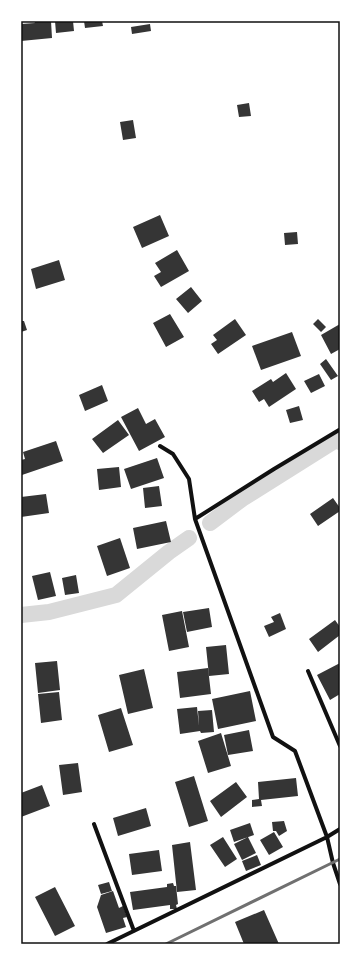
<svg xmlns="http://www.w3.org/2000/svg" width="361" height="965" font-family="'IBM Plex Serif',serif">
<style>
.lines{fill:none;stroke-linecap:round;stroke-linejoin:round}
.canal{stroke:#d9d9d9;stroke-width:16}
.building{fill:#353535}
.minor{stroke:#111;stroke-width:4}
.rail{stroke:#707070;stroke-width:3}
.neatline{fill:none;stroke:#111;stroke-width:1.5}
</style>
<rect width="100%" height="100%" fill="#fff"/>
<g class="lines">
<path class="canal" d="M210,523L242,499L336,440L340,442
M21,615L49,612L116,595L169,552L189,538"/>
</g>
<path class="building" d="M34,21H51L52,38L21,41V24L35,23Z
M55,21H73L74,31L56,33Z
M84,21H102L103,26L85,28Z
M150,24L151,31L132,34L131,27Z
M249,103L251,116L239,117L237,105Z
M133,120L136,138L123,140L120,122Z
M160,215L169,236L142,248L133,227Z
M297,232L298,244L285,245L284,233Z
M177,250L189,271L161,287L154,276L161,272L155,263Z
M59,260L65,280L36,289L31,269Z
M191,287L202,301L188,313L176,299Z
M170,314L184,337L166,347L153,323Z
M235,319L246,335L218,354L211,344L217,340L213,335Z
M318,319L326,327L321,332L313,324Z
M21,321H24L27,330L21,332Z
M340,324V349L331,354L321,335Z
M292,332L301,356L261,370L252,346Z
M326,359L338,376L331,380L320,364Z
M286,373L296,389L269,407L264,399L259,402L252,391L271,379L273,382Z
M319,374L325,386L311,393L304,381Z
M102,385L108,401L85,411L79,395Z
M299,406L303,420L290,423L286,410Z
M138,408L146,424L155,419L165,437L139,451L121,417Z
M118,420L129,435L103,453L92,439Z
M56,441L63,461L22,475L21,472V460L25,459L23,452Z
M157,458L164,478L131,489L124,469Z
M119,467L121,487L99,490L97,469Z
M159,486L162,506L145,508L143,488Z
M46,494L49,513L21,517V497Z
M333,498L340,508V511L318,526L310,514Z
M166,521L171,542L137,549L133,528Z
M120,538L130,568L107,576L97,546Z
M50,572L56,596L38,600L32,576Z
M76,575L79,593L65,595L62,578Z
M209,608L212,627L187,632L183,612Z
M182,611L189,647L169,651L162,615Z
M280,613L286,629L269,637L264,626L274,622L271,617Z
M335,620L340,627V635L318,652L309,639Z
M226,645L229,674L209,676L206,647Z
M57,661L60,690L38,693L35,663Z
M340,663V694L330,700L317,675Z
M208,668L211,694L180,698L177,672Z
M144,669L153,708L128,714L119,675Z
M250,691L256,721L218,729L212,699Z
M59,692L62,720L41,723L38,694Z
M197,707L199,726L198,711L212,710L214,732L201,733L200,731L180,734L177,709Z
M121,708L133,745L109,752L98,715Z
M249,730L253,751L228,755L224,735Z
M221,733L231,766L208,773L198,741Z
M78,763L82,792L63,795L59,765Z
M194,776L208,821L189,827L175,782Z
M296,778L298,796L261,800L262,806L252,807V800L259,799L258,782Z
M236,782L247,797L221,817L210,801Z
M42,785L50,806L21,817V793Z
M146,808L151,826L118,836L113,818Z
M284,821L287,831L279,836L276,831H273L272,822Z
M250,823L254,835L234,842L230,830Z
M274,832L283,847L269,855L260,840Z
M223,837L237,859L225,867L210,845Z
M248,837L256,853L242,860L234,844Z
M190,842L196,890L177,892L172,845Z
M159,850L162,871L132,875L129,854Z
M257,855L261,865L246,871L242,861Z
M109,882L112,891L101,894L98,885Z
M173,883L174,886H176L178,904L176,905L177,909H170V905L133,910L130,892L167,887V884Z
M55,887L75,926L55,936L35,897Z
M113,891L119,908L123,906L127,917L123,918L126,927L106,933L97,907L101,895Z
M264,910L279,944H244L235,922Z"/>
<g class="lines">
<path class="minor" d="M160,446L173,454L189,479L195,519L273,737L295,751L327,837L333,863L340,884
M195,519L274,469L339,430H340
M308,671L340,746
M94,824L134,931
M107,944L327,837L340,829"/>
<path class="rail" d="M166,944L340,859"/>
</g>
<rect width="361" height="965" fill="none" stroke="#ffffff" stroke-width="44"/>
<rect x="22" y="22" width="317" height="921" class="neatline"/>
</svg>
